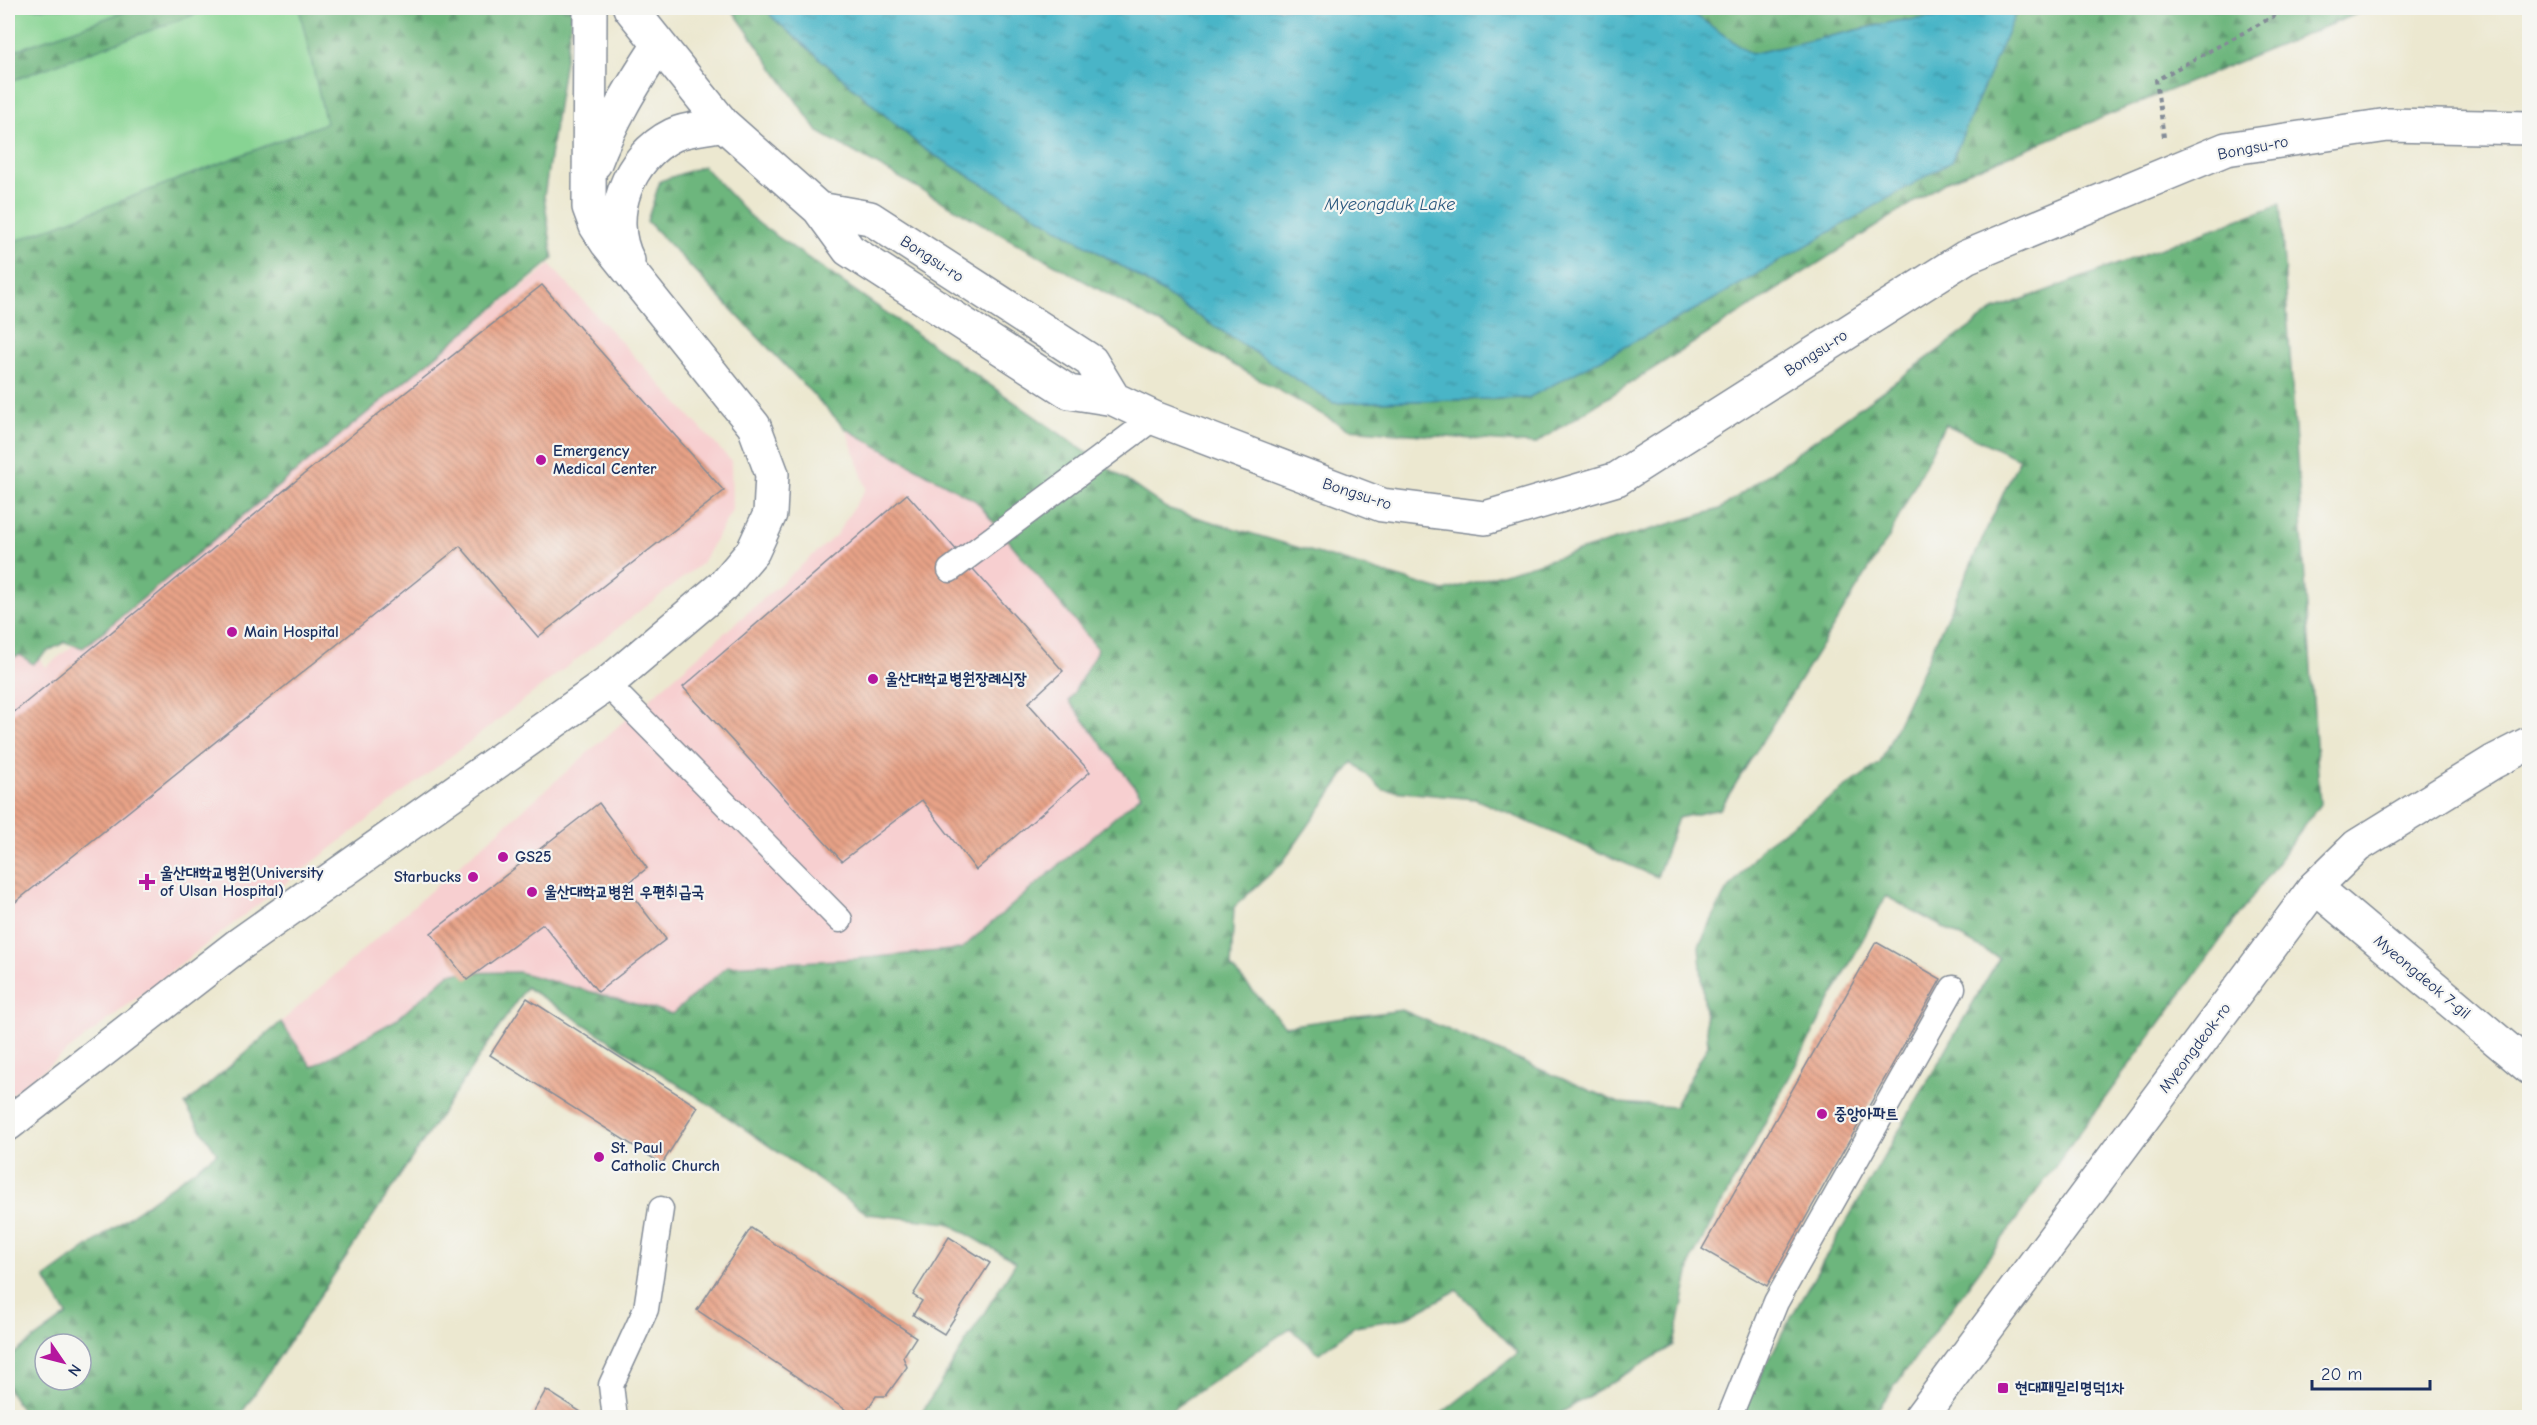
<svg xmlns="http://www.w3.org/2000/svg" width="2537" height="1425" font-family="'Comic Neue','Poor Story',sans-serif">
<style>
.built{fill:#f7cfd0}
.forest{fill:url(#forest-firs);stroke:#44726e;stroke-width:1.5;fill-rule:evenodd}
.pitch{fill:#87d493;stroke:#518278;stroke-width:1.5}
.water{fill:url(#water-ripples);stroke:#327292;stroke-width:1.5}
.building{fill:url(#building-back-hatch)}
.lines{fill:none;stroke-linecap:round;stroke-linejoin:round}
.lane-casing{stroke:#848c97;stroke-width:27}
.street-casing{stroke:#848c97;stroke-width:36}
.secondary-casing{stroke:#848c97;stroke-width:36}
.path{stroke:#848c97;stroke-width:4;stroke-dasharray:4.5 4.5;stroke-linecap:butt}
.lane{stroke:#fff;stroke-width:24}
.street{stroke:#fff;stroke-width:33}
.secondary{stroke:#fff;stroke-width:33}
.poi-dot{fill:#b5179e;stroke:#f6f6f2;stroke-width:2}
.labels{text-anchor:middle;dominant-baseline:central;stroke-width:4.5;stroke-linejoin:round;paint-order:stroke}
.street-label{font-size:16px;fill:#1b2f5e;stroke:#f6f6f2}
.poi-label{font-size:16px;font-weight:bold;fill:#1b2f5e;stroke:#f6f6f2;text-anchor:start}
.water-label{font-size:18px;font-style:italic;fill:#29577e;stroke:#f6f6f2}
</style>
<defs>
<pattern id="forest-firs" width="22" height="20" patternUnits="userSpaceOnUse" patternTransform="scale(1.5)"><rect width="22" height="20" fill="#6db67d"/><path d="M5 1l3.5 6h-7zM16 11l3.5 6h-7z" fill="#59946a"/></pattern>
<pattern id="water-ripples" width="26" height="14" patternUnits="userSpaceOnUse" patternTransform="scale(1.5)"><rect width="26" height="14" fill="#4ab5c7"/><path d="M2 4q2-2 4 0t4 0M15 11q2-2 4 0t4 0" fill="none" stroke="#3d94a5"/></pattern>
<pattern id="building-back-hatch" width="6" height="6" patternUnits="userSpaceOnUse" patternTransform="scale(1.5)"><rect width="6" height="6" fill="#e8a387"/><path d="M-1 5l2 2M0 0l6 6M5-1l2 2" fill="none" stroke="#bb8572"/></pattern>
</defs>
<rect width="100%" height="100%" fill="#f6f6f2"/>
<filter id="ink" filterUnits="userSpaceOnUse"><feTurbulence type="fractalNoise" baseFrequency=".0167" numOctaves="2"/><feDisplacementMap in="SourceGraphic" scale="12" xChannelSelector="R" yChannelSelector="G"/><feConvolveMatrix kernelMatrix="1 2 1 2 8 2 1 2 1" color-interpolation-filters="sRGB"/></filter>
<filter id="wash" filterUnits="userSpaceOnUse"><feTurbulence type="fractalNoise" baseFrequency=".008" numOctaves="4" result="noise"/><feDisplacementMap in="SourceGraphic" scale="24" xChannelSelector="R" yChannelSelector="G"/><feGaussianBlur stdDeviation="1.35" result="paint"/><feColorMatrix in="noise" values="0 0 0 0 0 0 0 0 0 0 0 0 0 0 0 0 0 1.4 0 .05"/><feComposite in="paint" operator="in"/></filter>
<g filter="url(#wash)">
<rect width="100%" height="100%" fill="#ece8d0"/>
<path class="built" d="M550,265L731,461L732,510L702,563L8,1097V622L46,667Z
M846,429L976,501L1098,650L1070,701L1142,795L961,949L855,959L728,966L672,1014L518,972L450,973L396,1020L312,1068L281,1022L836,535L866,488Z"/>
<path class="forest" d="M8,8H573L544,196L553,259L83,648L65,642L46,652L33,664L20,655L8,659Z
M731,8H766L772,17L924,149L1128,270L1333,403L1528,398L2017,11L1897,21L1751,54L1685,8H2371L1947,181L1535,444L1348,429L818,132Z
M703,166L755,221L1166,508L1444,591L1720,509L1994,310L2280,204L2320,804L1872,1417H1744L1748,1400L1791,1317L1999,958L1886,896L1692,1259L1674,1345L1554,1417H1437L1518,1353L1457,1290L1406,1318L1355,1326L1319,1353L1290,1328L1161,1417H919L1016,1262L948,1223L868,1214L704,1101L526,987L239,1417H26L8,1389V1358L67,1315L45,1278L217,1153L185,1105L281,1022L312,1067L396,1020L450,973L518,972L672,1014L728,966L855,959L961,949L1141,795L1069,701L1098,649L976,501L846,429L647,221L660,181ZM1945,424L2019,459L1880,763L1764,845L1724,895L1699,946L1708,1045L1674,1107L1619,1103L1402,1010L1285,1026L1231,967L1234,907L1282,863L1353,762L1383,790L1475,799L1657,877L1678,818L1720,809L1889,537ZM45,1344H81V1380H45Z"/>
<path class="pitch" d="M8,8H135L8,53Z
M212,8H299L326,123L8,244V82Z"/>
<path class="water" d="M766,8H1685L1751,54L1897,21L2017,10L1951,162L1709,302L1528,398L1333,403L1128,270L924,149L772,17Z"/>
<g id="blocks">
<path class="building" d="M542,285L724,491L538,637L460,546L8,908V717L359,429Z
M907,494L1063,671L1028,703L1090,772L976,870L922,800L842,861L683,687Z
M599,803L647,868L625,886L666,939L598,992L543,924L467,980L431,933Z
M1876,942L1941,979L1767,1286L1702,1249Z
M527,998L698,1107L662,1164L490,1055Z
M751,1228L916,1337L903,1357L907,1367L886,1396H876L862,1418H858L697,1310Z
M949,1237L990,1263L944,1334L913,1315L922,1301L913,1295Z
M546,1390L581,1412L578,1418H530Z"/>
</g>
</g>
<g filter="url(#ink)">
<use href="#blocks" fill-opacity="0" stroke="#848c97" stroke-width="1.5"/>
<g class="lines">
<defs>
<path id="lane" d="M950,570L1154,418
M607,684L840,920
M615,1418L611,1385L646,1309L661,1209
M1729,1418L1776,1302L1953,988"/>
<path id="street" d="M2315,887L2530,1068"/>
<path id="secondary" d="M630,8L723,124L819,209L849,250L1069,392L1114,399L1154,418L1382,505L1485,518L1617,479L1966,257L2226,149L2388,125L2530,128
M595,163C611,120 634,83 659,45
M819,209L870,218L1091,361L1114,399
M628,261C605,216 628,157 673,135C687,128 708,128 723,124
M8,1124L237,946L607,684L724,585L753,551L770,514L772,474L754,426L607,243L596,226L589,207L590,8
M1920,1418L2315,887L2357,846L2493,762L2530,743"/>
</defs>
<use href="#lane" class="lane-casing"/>
<use href="#street" class="street-casing"/>
<use href="#secondary" class="secondary-casing"/>
<path class="path" d="M2164,137L2156,80L2289,8"/>
<use href="#lane" class="lane"/>
<use href="#street" class="street"/>
<use href="#secondary" class="secondary"/>
</g>
</g>
<g class="poi-dot">
<circle cx="541" cy="460" r="6"/>
<circle cx="232" cy="632" r="6"/>
<circle cx="873" cy="679" r="6"/>
<circle cx="503" cy="857" r="6"/>
<circle cx="473" cy="877" r="6"/>
<path d="M144 873h6v6h6v6h-6v6h-6v-6h-6v-6h6z"/>
<circle cx="532" cy="892" r="6"/>
<circle cx="1822" cy="1114" r="6"/>
<circle cx="599" cy="1157" r="6"/>
<rect x="1997" y="1382" width="12" height="12" rx="3"/>
</g>
<g class="labels">
<g class="street-label">
<text transform="translate(2253 148) rotate(-11)">Bongsu-ro</text>
<text transform="translate(932 259) rotate(33)">Bongsu-ro</text>
<text transform="translate(1816 353) rotate(-33)">Bongsu-ro</text>
<text transform="translate(1357 494) rotate(18)">Bongsu-ro</text>
<text transform="translate(2422 977) rotate(40)">Myeongdeok 7-gil</text>
<text transform="translate(2195 1048) rotate(-53)">Myeongdeok-ro</text>
</g>
<g class="poi-label">
<text x="553" y="451">Emergency<tspan x="553" dy="18">Medical Center</tspan></text>
<text x="244" y="632">Main Hospital</text>
<text x="885" y="679">울산대학교병원장례식장</text>
<text x="515" y="857">GS25</text>
<text x="160" y="873">울산대학교병원(University<tspan x="160" dy="18">of Ulsan Hospital)</tspan></text>
<text x="461" y="877" text-anchor="end">Starbucks</text>
<text x="544" y="892">울산대학교병원 우편취급국</text>
<text x="1834" y="1114">중앙아파트</text>
<text x="611" y="1148">St. Paul<tspan x="611" dy="18">Catholic Church</tspan></text>
<text x="2015" y="1388">현대패밀리명덕1차</text>
</g>
<g class="water-label">
<text x="1390" y="204">Myeongduk Lake</text>
</g>
</g>
<rect width="2537" height="1425" fill="none" stroke="#f6f6f2" stroke-width="30"/>
<g transform="translate(63 1362) rotate(125)"><circle r="28" fill="#f6f6f2" stroke="#9ea6b7" stroke-width="1.5"/>
<path d="M0-4.5L10 22L0 15L-10 22Z" fill="#b5179e"/>
<text y="-9" font-size="16" font-weight="bold" text-anchor="middle" fill="#1b2f5e">N</text>
</g>
<path d="M2312 1380v9h118v-9" fill="none" stroke="#1b2f5e" stroke-width="3"/>
<text x="2321" y="1380" font-size="18" fill="#1b2f5e" stroke="#f6f6f2" stroke-width="4.5" paint-order="stroke">20 m</text>
</svg>
